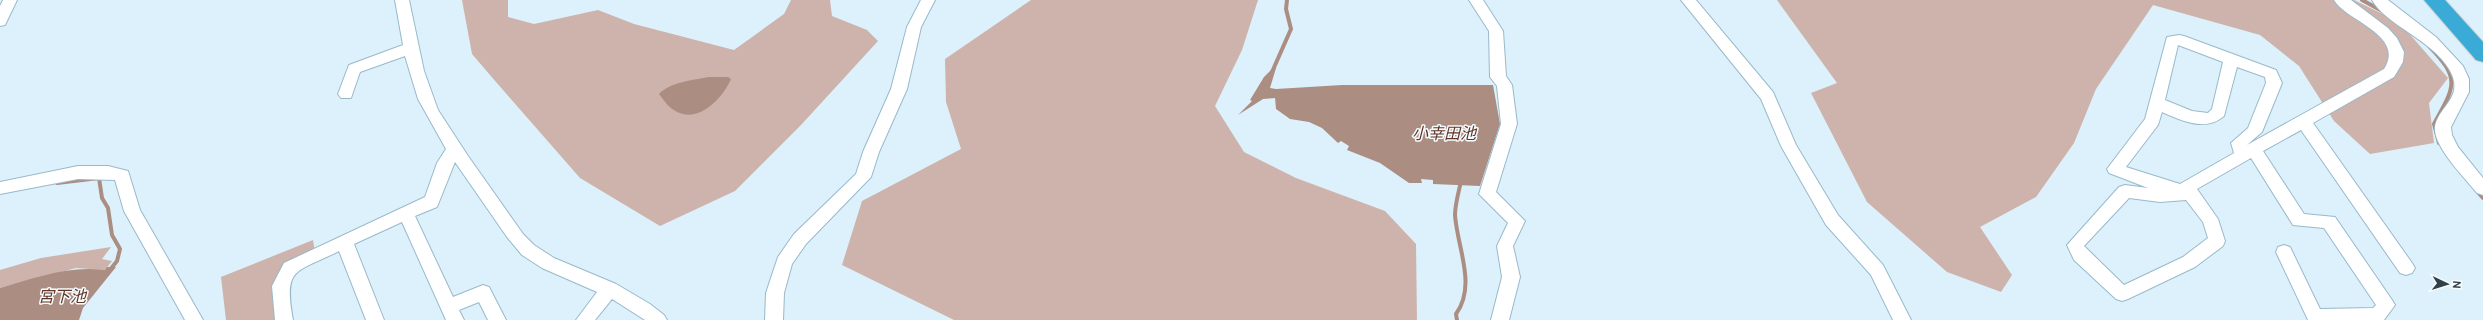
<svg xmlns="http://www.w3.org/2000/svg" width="2483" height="320" font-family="Cabin,'Noto Sans JP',sans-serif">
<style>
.green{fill:#cdb3ab}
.water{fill:#ac8d82}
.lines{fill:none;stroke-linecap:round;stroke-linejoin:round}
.stream{stroke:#ac8d82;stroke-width:4}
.minor-casing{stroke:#98b9ca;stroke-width:2}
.highway-casing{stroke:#ced1d3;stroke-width:2}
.minor{fill:#fff;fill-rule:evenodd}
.highway{fill:#3aaad6;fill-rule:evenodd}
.labels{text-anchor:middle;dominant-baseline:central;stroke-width:3;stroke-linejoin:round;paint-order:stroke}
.water-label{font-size:16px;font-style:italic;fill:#623424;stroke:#f5fbff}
</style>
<rect width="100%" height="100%" fill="#dcf1fb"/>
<path class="green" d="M462,0H508V17L534,24L598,10L634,24L734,50L784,14L791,0H830L832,16L867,30L878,41L801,125L735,191L660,226L580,178L496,82L472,54Z
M1031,0H1258L1242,50L1215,106L1244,152L1296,178L1385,211L1416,244L1417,320H954L842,265L862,201L961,149L946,102L945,59Z
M1777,0H2354L2399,22L2448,78L2429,103L2434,143L2370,154L2334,121L2299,66L2260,35L2153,5L2096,89L2074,143L2036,197L1980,227L2012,275L2001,292L1947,272L1867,202L1811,93L1837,83Z
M313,240L315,253C272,274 272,273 279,320H226L221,277Z
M111,247L102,259L112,261L105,270L76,268L0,288V270L41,258Z"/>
<path class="water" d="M1273,68H1276L1270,88L1276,89L1342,85H1493L1500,124L1480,186L1433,184V180L1421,179L1422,183H1409L1380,163L1347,150L1349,146L1341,141L1338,143L1322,128L1309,122L1290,119L1276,109L1275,98L1263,99L1238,115L1252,101L1250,100L1264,77Z
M709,77H728L731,79C723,98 697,126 674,110C668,107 663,99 659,94C670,82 694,80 709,77Z
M107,267H116L83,308L79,320H0V288C35,278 68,265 105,270Z"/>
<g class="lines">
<path class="stream" d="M2362,0L2384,12
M2429,46C2461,79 2455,86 2434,124L2439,143
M1272,72L1291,29L1286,9L1287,0
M57,183L99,178L102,198L108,208L112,235L120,249L117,261L109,271
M2477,191L2483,198
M1457,320L1456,314C1477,285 1457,247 1455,215C1455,204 1459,191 1461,181"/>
<defs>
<path id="minor" d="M3,0H17L5,25L0,26V6Z
M395,0H409L424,71L438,110L468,156L523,234L534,245L554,258L616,284L650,304L664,315L667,320H645L612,299L595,320H576L597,292L542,268L522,255L507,237L455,162L437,207L415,216L453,297L483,285L489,287L506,320H488L479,302L459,310L464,320H446L402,222L354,244L384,320H366L339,251C296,273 283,266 293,320H275L272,286L284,263L425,197L437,163L446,149L418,99L405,56L360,72L351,98H341L338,94L349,65L403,45Z
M921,0H935L921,27L907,89L879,152L871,177L806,244L792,264L784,293L783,320H765L766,293L778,257L794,234L856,174L863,152L891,89L907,27Z
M1469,0H1483L1503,31L1506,76L1512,85L1517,124L1496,192L1525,221L1513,246L1520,277L1509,320H1491L1502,277L1497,246L1508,223L1479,194L1501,124L1497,86L1490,77L1489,31Z
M1681,0H1696L1773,92L1796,145L1838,215L1883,265L1911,320H1893L1871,275L1826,225L1781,146L1761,99Z
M2334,0H2351L2388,28L2397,38L2404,52L2403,62L2394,77L2313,123L2412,263L2415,268L2412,273L2406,275L2400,273L2301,130L2263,151L2304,214L2335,217L2392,300L2395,305L2384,320H2308L2276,252L2278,247L2284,245L2290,247L2320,309L2373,308L2376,305L2324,228L2293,225L2251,158L2197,189L2218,219L2225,241L2223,246L2195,267L2128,299L2122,301L2116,299L2074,260L2067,245L2119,187L2125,185L2148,188L2109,173L2107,169L2145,119L2167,37L2179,35L2184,36L2276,70L2282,83L2262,132L2247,145L2384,69C2406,35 2346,21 2334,0ZM2178,45L2223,62L2212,109L2208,113L2192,111L2165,100ZM2237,67L2265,77L2266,83L2248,128L2231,143L2234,153L2180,184L2126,167L2158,125L2162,112C2182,121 2206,132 2224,116ZM2129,198L2160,202L2186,200L2203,222L2208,238L2183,257L2124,285L2084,246Z
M2372,0H2388L2436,37L2463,66L2469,79V92L2451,127L2452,135L2458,147L2483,178V195L2477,193C2466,179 2433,147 2435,127C2438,106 2466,97 2449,69C2432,40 2386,25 2372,0Z
M78,166H108L128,171L140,210L203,320H185L124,211L115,180L78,179L0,194V182Z"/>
<path id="highway" d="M2424,0H2445L2483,42V62L2476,60Z"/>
</defs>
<use href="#minor" class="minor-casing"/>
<use href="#highway" class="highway-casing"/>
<use href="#minor" class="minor"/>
<use href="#highway" class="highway"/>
</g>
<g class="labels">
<g class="water-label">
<text x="1444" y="133">小幸田池</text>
<text x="62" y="296">宮下池</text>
</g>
</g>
<g transform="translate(2447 284) rotate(94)" stroke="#f5fbff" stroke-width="3" paint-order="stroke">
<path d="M0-3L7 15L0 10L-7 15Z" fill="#313f46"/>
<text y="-6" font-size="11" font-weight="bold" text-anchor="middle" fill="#313f46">N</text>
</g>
</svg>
